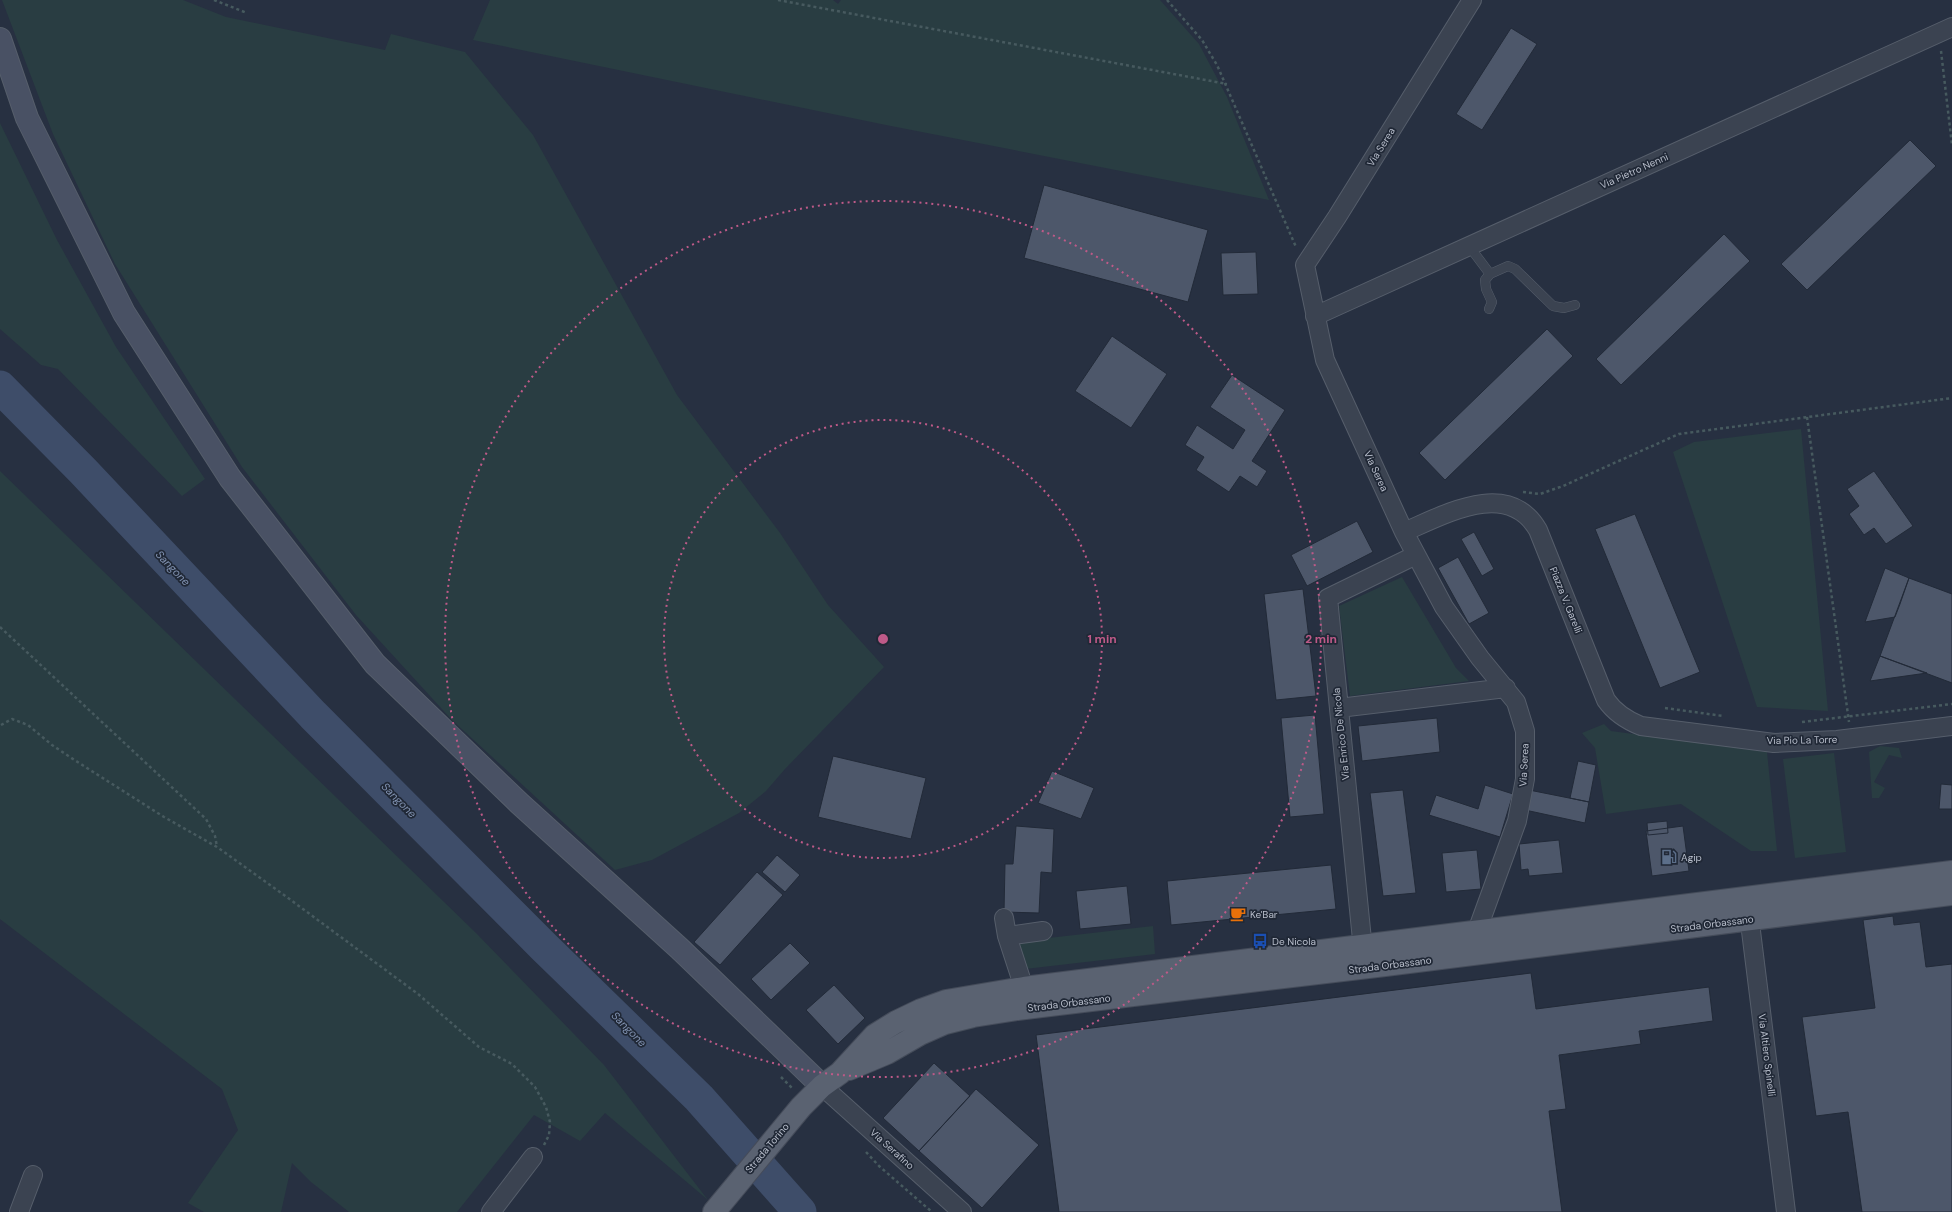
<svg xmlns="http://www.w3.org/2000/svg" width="1952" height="1212" font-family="'DM Sans',sans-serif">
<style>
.green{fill:#293d42}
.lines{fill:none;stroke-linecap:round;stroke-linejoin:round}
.river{stroke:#3e4d69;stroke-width:33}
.building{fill:#4d576a;stroke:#222a38}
.lane-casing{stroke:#565e6b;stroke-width:10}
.street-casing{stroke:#565e6b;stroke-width:20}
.secondary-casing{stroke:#565e6b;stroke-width:24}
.primary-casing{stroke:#454c5a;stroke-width:24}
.path{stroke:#475a5f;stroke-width:2.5;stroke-dasharray:3 3;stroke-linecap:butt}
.lane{stroke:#3b4351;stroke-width:9}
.street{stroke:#3b4351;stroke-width:18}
.secondary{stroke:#495164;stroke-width:22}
.primary{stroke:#5a6271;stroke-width:22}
.ring{fill:none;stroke:#be5a88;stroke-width:2;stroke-dasharray:2 4}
.labels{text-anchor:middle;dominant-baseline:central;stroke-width:3.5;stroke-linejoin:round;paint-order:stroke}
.street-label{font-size:10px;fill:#b8becb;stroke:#202836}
.poi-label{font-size:10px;fill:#b8becb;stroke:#202836;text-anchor:start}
.water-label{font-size:11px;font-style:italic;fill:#8192b1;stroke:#202836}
.centre{fill:#be5a88;stroke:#202836;stroke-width:2}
.ring-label{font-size:12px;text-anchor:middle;font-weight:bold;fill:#be5a88;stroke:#202836;stroke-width:3.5;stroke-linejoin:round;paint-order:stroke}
</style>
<rect width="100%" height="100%" fill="#273041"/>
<path class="green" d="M2,0H183L226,17L385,50L391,34L465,52L533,135L677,395L780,533L828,605L884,667L785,769L766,791L739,813L652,860L615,870L452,720L356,615L242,467L115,264L53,134Z
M490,0H833L838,4L841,0H1160L1199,44L1227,97L1269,200L886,125L473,40Z
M0,123L57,240L116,347L205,479L182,496L58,369L41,365L0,329Z
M1801,429L1828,711L1757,707L1673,452L1694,442Z
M0,471L476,933L604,1065L708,1200L605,1113L580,1141L534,1115L457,1212H349L311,1182L292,1163L281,1212H204L188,1203L238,1130L222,1089L0,919Z
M1402,577L1456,668L1469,681L1350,696L1339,606Z
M1604,724L1611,731L1767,752L1777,851H1751L1681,804L1606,814L1595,748L1582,733Z
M1880,746L1899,748L1902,758L1889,755L1874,782L1885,788L1879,798H1872L1869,752Z
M1834,753L1846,852L1795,858L1783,759Z
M1153,926L1155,954L1025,969L1014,942Z"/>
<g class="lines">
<path class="river" d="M0,387L83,471L313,715L544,947L699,1098L800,1212"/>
</g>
<path class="building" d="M1511,28L1537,44L1482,130L1456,114Z
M1910,140L1936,166L1807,290L1781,264Z
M1044,185L1208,230L1188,302L1024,258Z
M1724,234L1750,261L1621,385L1596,359Z
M1256,252L1258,294L1223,295L1221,253Z
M1547,329L1573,356L1445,480L1419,453Z
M1112,336L1167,374L1131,428L1075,391Z
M1232,375L1285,410L1252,461L1267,471L1257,487L1240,476L1229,492L1196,470L1204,457L1185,445L1197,425L1233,449L1245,430L1210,407Z
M1874,471L1913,526L1886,544L1874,528L1864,535L1849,514L1859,506L1847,489Z
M1635,514L1700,672L1660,688L1595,529Z
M1357,521L1373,552L1307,586L1291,555Z
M1474,532L1494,569L1482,576L1461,539Z
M1458,557L1489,613L1469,624L1438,568Z
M1885,568L1909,578L1900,604L1895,617L1865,622Z
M1909,578L1952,594V683L1880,656Z
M1303,589L1316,696L1276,700L1264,594Z
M1880,656L1927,673L1870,681Z
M1315,715L1324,814L1290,817L1281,718Z
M1437,718L1440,752L1362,761L1358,726Z
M833,756L926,778L911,839L818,817Z
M1578,761L1596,765L1589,802L1570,798Z
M1052,771L1094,788L1081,819L1038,803Z
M1941,784L1952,785V809H1939Z
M1485,785L1513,794L1500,837L1429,815L1436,795L1478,809Z
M1403,790L1416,893L1383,896L1370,793Z
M1529,790L1589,802L1585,823L1525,810Z
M1667,821L1668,833L1648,835L1647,823Z
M1016,826L1054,829L1052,873L1041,872L1039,913L1004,912L1005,864H1013Z
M1683,826L1689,871L1652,876L1646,831Z
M1559,840L1563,873L1529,876L1528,869L1521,870L1519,844Z
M1477,850L1481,889L1446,892L1442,853Z
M777,855L800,875L785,892L762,872Z
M1331,865L1336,909L1171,925L1167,881Z
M757,872L783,895L720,965L694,942Z
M1127,886L1131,924L1080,929L1076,891Z
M1893,916L1894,925L1920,922L1926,967L1952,964V1212H1862L1848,1112L1816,1116L1802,1017L1875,1008L1863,920Z
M790,943L810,963L771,1000L751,979Z
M1531,973L1536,1009L1709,987L1713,1021L1639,1031L1641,1044L1559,1055L1566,1109L1549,1111L1562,1212H1059L1036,1035Z
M834,985L865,1018L838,1044L806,1010Z
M934,1063L970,1096L919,1151L883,1118Z
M976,1089L1039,1145L982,1208L919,1151Z"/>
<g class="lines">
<defs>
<path id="lane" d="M1469,246L1490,274L1508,266L1515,269L1553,306L1564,308L1575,305
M1489,309L1492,302L1486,289L1485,280L1490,274"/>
<path id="street" d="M1472,0L1337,217L1305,265L1325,360L1404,532L1444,607L1480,658L1516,702L1525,731V779L1517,821L1477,931L1479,943
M1315,316L1952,27
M1404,532C1444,515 1508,478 1538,530L1606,700C1615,713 1626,720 1641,726L1774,743L1837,740L1952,726
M1339,708L1506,688
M1748,907L1786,1212
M1004,918L1007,936L1024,988
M1007,936L1043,931
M1364,960L1328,598L1416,555
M822,1086L962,1212
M19,1212L33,1175
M491,1212L533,1157"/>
<path id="secondary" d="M0,39L27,118L124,313L230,478L375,664L519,803L680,949L822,1086"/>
<path id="primary" d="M849,1069L887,1053L920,1034L945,1023L973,1016L1017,1009L1385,965L1952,894
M714,1212L801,1107L822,1086L840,1073L875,1035L896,1022L921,1010L946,1001L1024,988L1952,872"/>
</defs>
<use href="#lane" class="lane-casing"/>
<use href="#street" class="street-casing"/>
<use href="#secondary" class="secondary-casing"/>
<use href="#primary" class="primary-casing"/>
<path class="path" d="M214,0L247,13
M778,0L1227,84
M1167,0L1202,40L1217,65L1296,247
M1941,51L1952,145
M1807,417L1849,722
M1523,492L1540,494L1563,486L1679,434L1952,398
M0,627L206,819L215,836L217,847
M1665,708L1723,716
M1802,722L1952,704
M1,725L12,719L28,725L52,745L76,761L164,817L217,847L284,895L418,994L479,1047L512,1064L535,1087L546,1107L550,1122L549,1135L544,1145
M781,1077L793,1089
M866,1152L879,1166L932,1212"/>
<use href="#lane" class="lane"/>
<use href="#street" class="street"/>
<use href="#secondary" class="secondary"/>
<use href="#primary" class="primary"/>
</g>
<g class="ring">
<circle cx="883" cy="639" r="219"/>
<circle cx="883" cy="639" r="438"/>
</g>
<defs>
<symbol id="fuel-bare" viewBox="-9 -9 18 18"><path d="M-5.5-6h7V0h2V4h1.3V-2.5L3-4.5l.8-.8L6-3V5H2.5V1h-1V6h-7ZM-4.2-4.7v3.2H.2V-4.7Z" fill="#5c6f8a" stroke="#202836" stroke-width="2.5" paint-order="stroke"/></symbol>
<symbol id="cafe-bare" viewBox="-9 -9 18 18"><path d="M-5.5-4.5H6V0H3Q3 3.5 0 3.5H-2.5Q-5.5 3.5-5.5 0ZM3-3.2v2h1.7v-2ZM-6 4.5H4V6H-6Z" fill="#e8710a" stroke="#202836" stroke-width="2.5" paint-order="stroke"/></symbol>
<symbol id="bus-bare" viewBox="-9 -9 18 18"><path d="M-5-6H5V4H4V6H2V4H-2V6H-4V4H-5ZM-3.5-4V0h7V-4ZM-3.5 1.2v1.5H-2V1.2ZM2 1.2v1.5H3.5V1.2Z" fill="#1a4fb4" stroke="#202836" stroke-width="2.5" paint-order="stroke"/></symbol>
</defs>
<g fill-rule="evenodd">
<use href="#fuel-bare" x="1658" y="846" width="22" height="22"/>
<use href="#cafe-bare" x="1227" y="903" width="22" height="22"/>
<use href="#bus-bare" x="1249" y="930" width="22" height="22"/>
</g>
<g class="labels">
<g class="street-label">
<text transform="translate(1381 147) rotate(-58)">Via Serea</text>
<text transform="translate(1634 171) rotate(-24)">Via Pietro Nenni</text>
<text transform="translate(1376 471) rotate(65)">Via Serea</text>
<text transform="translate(1566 600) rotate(68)">Piazza V. Garelli</text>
<text transform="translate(1341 734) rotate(-96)">Via Enrico De Nicola</text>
<text transform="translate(1802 740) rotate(-1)">Via Pio La Torre</text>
<text transform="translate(1524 765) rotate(-87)">Via Serea</text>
<text transform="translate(1712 924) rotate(-7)">Strada Orbassano</text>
<text transform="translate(1390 965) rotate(-7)">Strada Orbassano</text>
<text transform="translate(1069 1003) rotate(-7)">Strada Orbassano</text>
<text transform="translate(1767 1055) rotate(83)">Via Altiero Spinelli</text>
<text transform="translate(767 1148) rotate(-50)">Strada Torino</text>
<text transform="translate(892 1149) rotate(42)">Via Serafino</text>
</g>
<g class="poi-label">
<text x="1681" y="857">Agip</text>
<text x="1250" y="914">Ke'Bar</text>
<text x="1272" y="941">De Nicola</text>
</g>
<g class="water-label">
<text transform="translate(173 568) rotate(46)">Sangone</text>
<text transform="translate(399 800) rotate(45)">Sangone</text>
<text transform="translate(629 1029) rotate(45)">Sangone</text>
</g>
</g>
<circle cx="883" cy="639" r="6" class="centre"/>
<g class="ring-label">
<text x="1102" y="643">1 min</text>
<text x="1321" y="643">2 min</text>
</g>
</svg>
